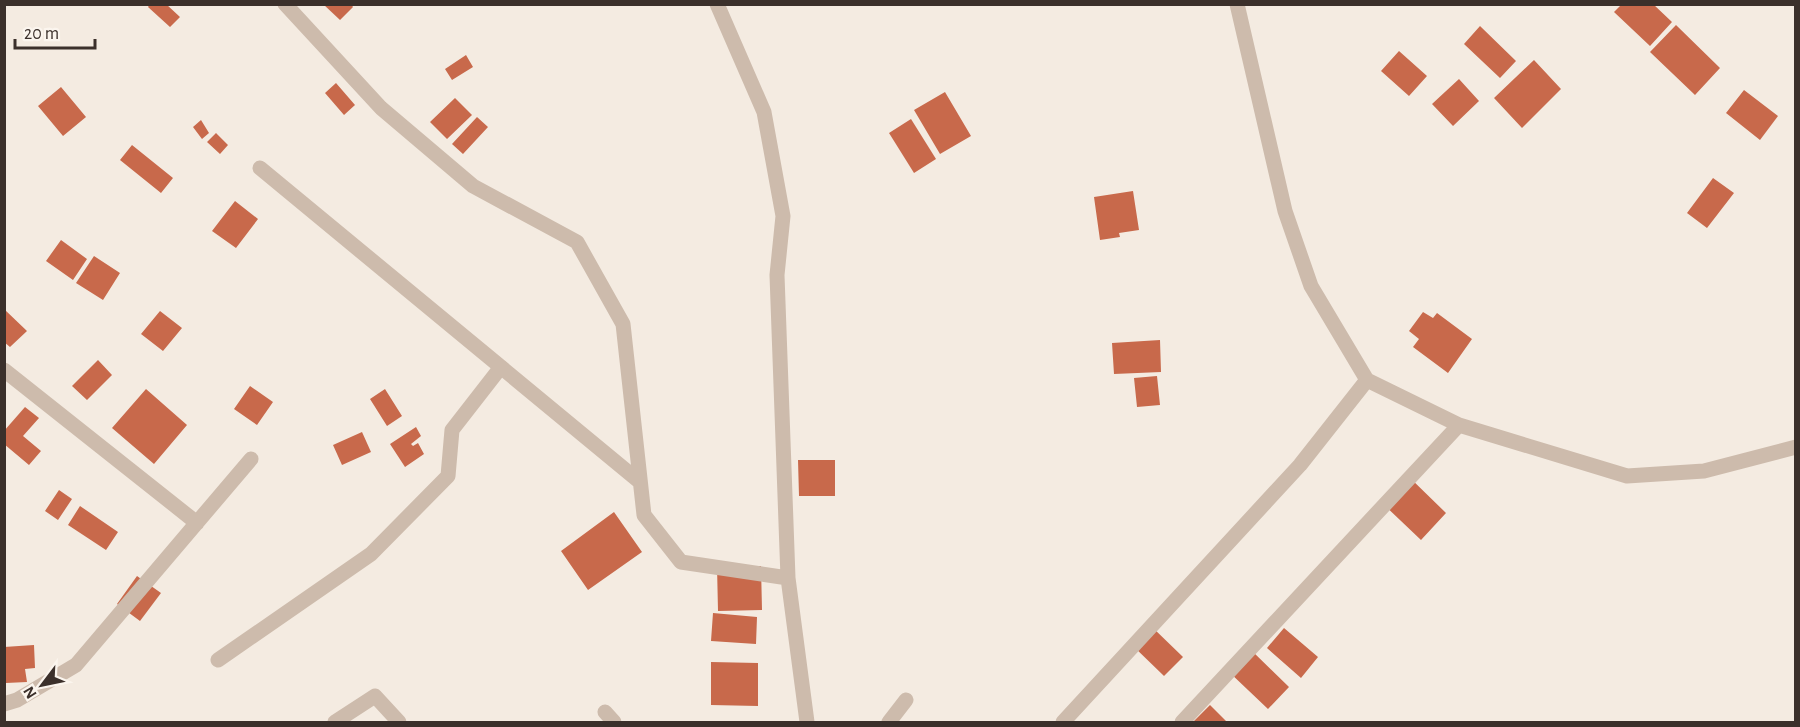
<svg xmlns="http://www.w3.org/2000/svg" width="1800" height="727" font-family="'Alegreya Sans',sans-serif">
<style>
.building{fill:#c8694b}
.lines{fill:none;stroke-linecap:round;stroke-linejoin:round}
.minor{stroke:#cdbbac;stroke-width:15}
</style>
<rect width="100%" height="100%" fill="#f4ebe1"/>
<path class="building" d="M150,4H166L180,17L170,27L148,7Z
M323,4H351L353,7L340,20Z
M1622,4H1653L1672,22L1650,46L1614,12Z
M1676,25L1720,68L1695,95L1650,52Z
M1480,26L1516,61L1500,78L1464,44Z
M1399,51L1427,76L1409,96L1381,71Z
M466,55L473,67L452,80L445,69Z
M1534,60L1561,89L1522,128L1494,98Z
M1459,79L1479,101L1453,126L1432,104Z
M336,83L355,105L344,115L325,93Z
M61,87L86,117L63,136L38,106Z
M1744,90L1778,116L1760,140L1726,113Z
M945,92L971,136L940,154L914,110Z
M455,98L472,115L447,139L430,122Z
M477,117L488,127L463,154L452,144Z
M911,119L936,159L914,173L889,133Z
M201,120L209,133L202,139L193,127Z
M216,133L228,145L220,154L207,142Z
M132,145L173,178L161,193L120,160Z
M1713,178L1734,193L1707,228L1687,213Z
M1133,191L1139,230L1119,233L1120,237L1100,240L1094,197Z
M235,201L258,219L236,248L212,231Z
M61,240L87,259L73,280L46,261Z
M94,256L120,273L103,300L76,283Z
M4,309L27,331L10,347L4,342Z
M160,311L182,328L163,351L141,334Z
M1423,312L1433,318L1437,313L1472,339L1448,373L1413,347L1419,339L1409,331Z
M1160,340L1161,372L1114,374L1112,343Z
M98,360L112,375L87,400L72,386Z
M1157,376L1160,405L1137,407L1134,378Z
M250,386L273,402L257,425L234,409Z
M146,389L187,425L154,464L112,428Z
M385,389L402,416L387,426L370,399Z
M25,407L39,418L23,436L41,451L29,465L4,444V431Z
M416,427L421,436L411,444L413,446L418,443L424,454L405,467L390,444Z
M362,432L371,452L342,465L333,445Z
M798,460H835V496H799Z
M1406,474L1446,513L1421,540L1380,501Z
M59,490L72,499L58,520L45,511Z
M80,506L118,532L106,550L68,525Z
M614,512L642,552L588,590L561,551Z
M717,566H761L762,610L718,611Z
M137,576L161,593L140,621L117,604Z
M713,613L757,617L756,644L711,641Z
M1150,625L1183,657L1164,676L1131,644Z
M1284,628L1318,657L1301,678L1267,648Z
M34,645L35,668L25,669L27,682L6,683L4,647Z
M1250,649L1289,687L1268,709L1228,671Z
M711,662L758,663V706L711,705Z
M1210,705L1227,722H1193Z"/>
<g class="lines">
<path class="minor" d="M285,4L381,108L473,186L577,242L623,324L644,515L681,562L788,578
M717,4L764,112L783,216L777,275L788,578L807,722
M1237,4L1285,211L1311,286L1367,380L1459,425L1627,476L1704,471L1796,447
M260,168L640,482
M4,370L197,523
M218,660L371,554L448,476L452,430L501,367
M4,704L17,700L76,665L251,459
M605,712L614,722
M335,722L375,696L399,722
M889,722L906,700
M1063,722L1300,465L1367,380
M1182,722L1459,425"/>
</g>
<rect width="1800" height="727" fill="none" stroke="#3b302b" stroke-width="12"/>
<g transform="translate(42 685) rotate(238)" stroke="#fbf5ee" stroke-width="4.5" paint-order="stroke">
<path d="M0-4.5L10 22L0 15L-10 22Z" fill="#3b302b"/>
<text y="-9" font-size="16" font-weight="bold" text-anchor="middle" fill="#3b302b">N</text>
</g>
<path d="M15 39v9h80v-9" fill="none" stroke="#3b302b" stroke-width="3"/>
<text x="24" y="39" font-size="18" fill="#3b302b" stroke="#fbf5ee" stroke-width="4.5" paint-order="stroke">20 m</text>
</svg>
